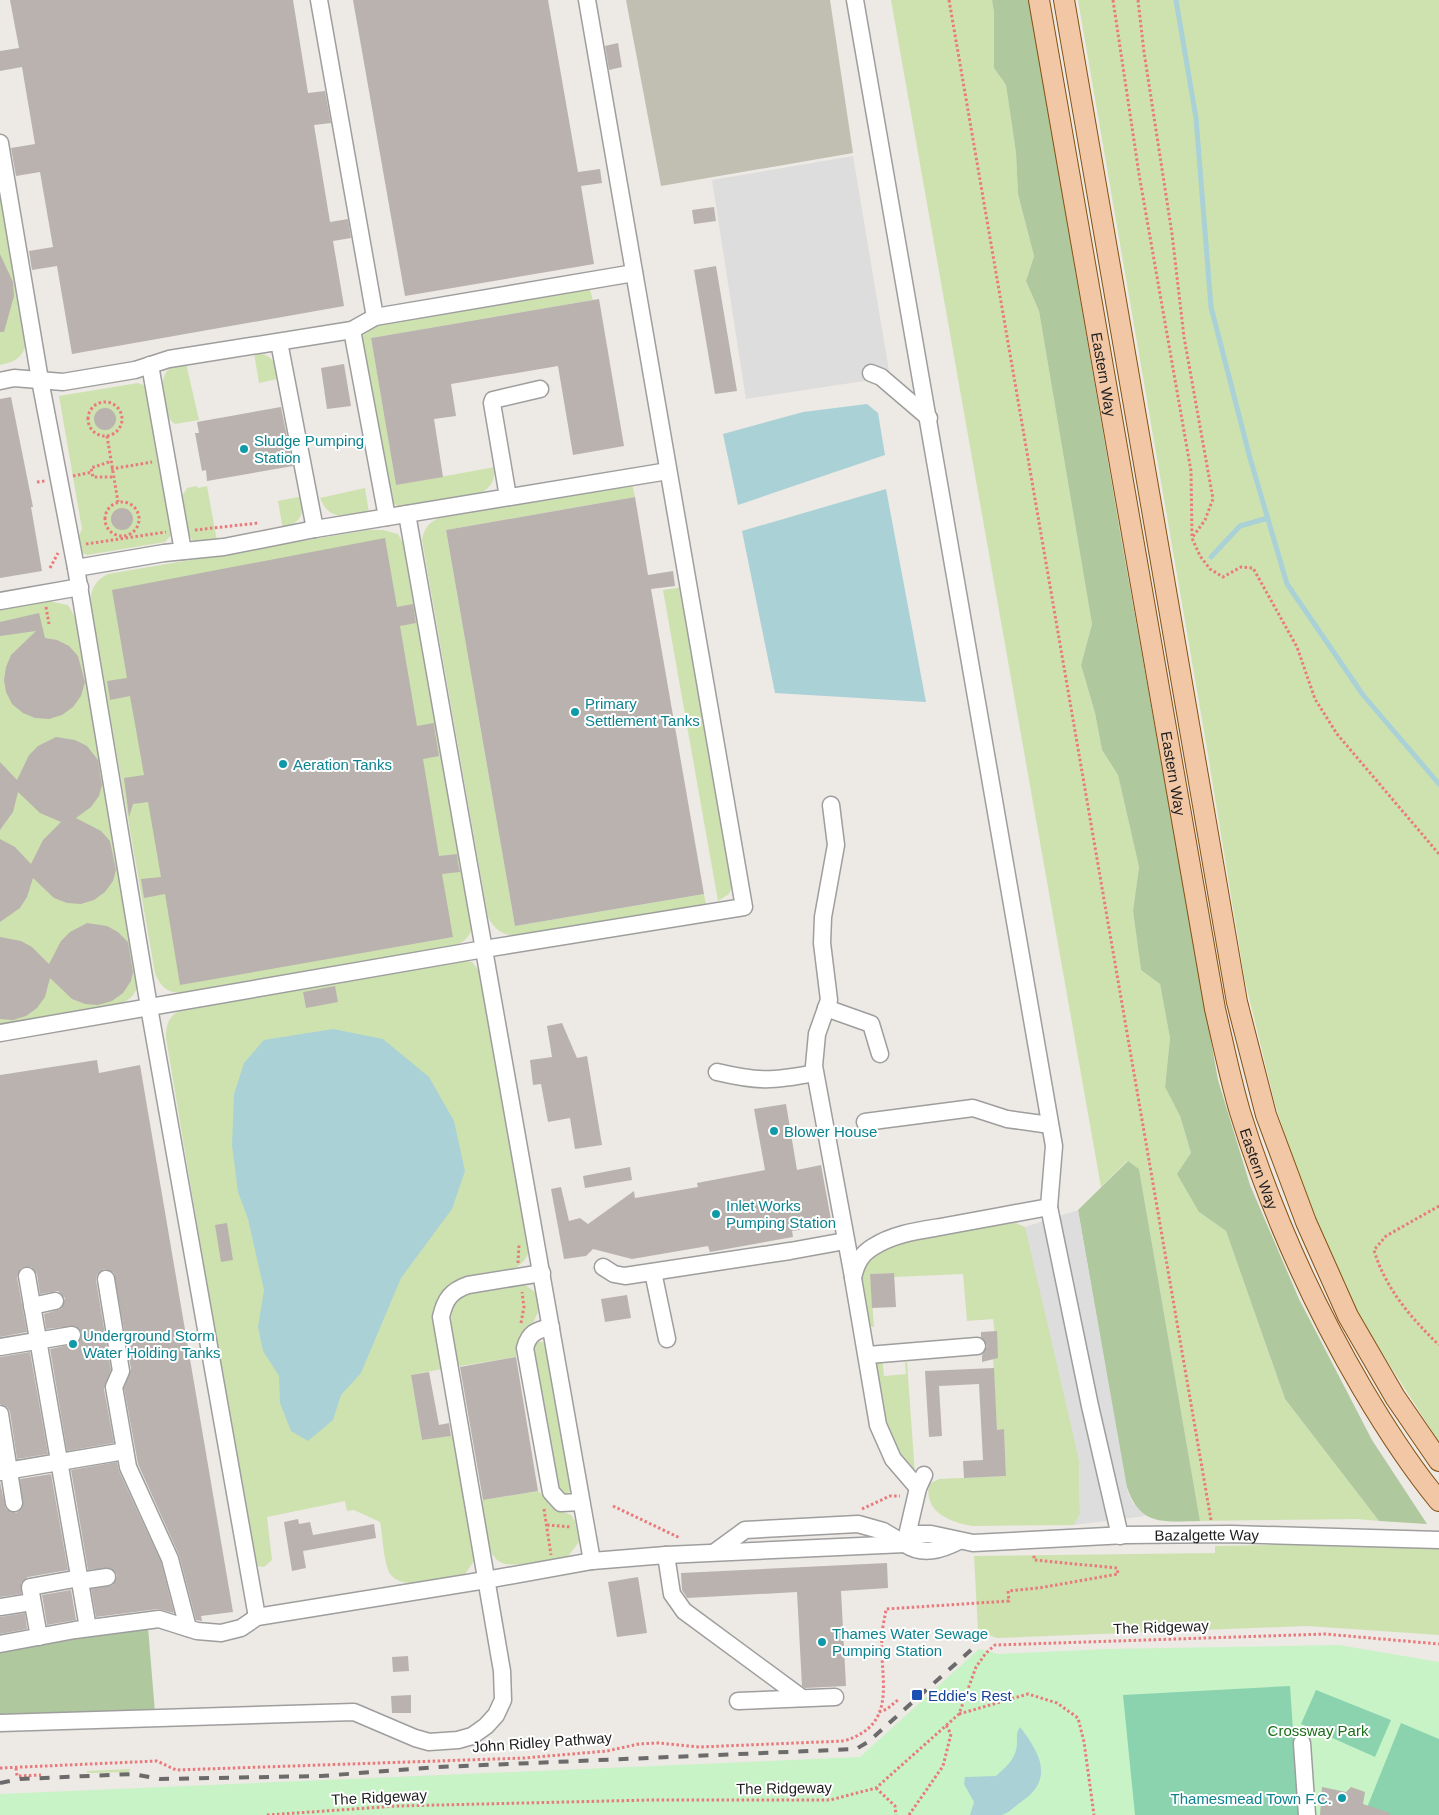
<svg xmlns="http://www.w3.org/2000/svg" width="1439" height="1815" font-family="Helvetica,sans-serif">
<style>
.construction{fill:#c1bfb1}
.grass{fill:#cee2b0}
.forest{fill:#afc89e}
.park{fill:#c8f3c6}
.pitch{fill:#8bd3af}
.parking{fill:#ddd}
.water{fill:#aad1d6}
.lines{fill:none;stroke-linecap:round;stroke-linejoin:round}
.stream{stroke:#aad1d6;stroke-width:5}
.building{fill:#bab2ae}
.minor-casing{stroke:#9e9e9e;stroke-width:19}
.major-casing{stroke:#855111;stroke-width:22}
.path{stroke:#e97a7c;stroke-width:3;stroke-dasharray:2.5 2.5;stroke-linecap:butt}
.minor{stroke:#fff;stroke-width:16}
.major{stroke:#f1c7a6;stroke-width:20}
.rail{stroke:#6b6b6b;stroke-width:4;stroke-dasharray:10 10;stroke-linecap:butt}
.culture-dot{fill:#0f9aa8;stroke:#fff;stroke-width:2}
.transit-dot{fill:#1a4fb4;stroke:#fff;stroke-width:2}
.labels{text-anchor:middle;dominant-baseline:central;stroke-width:4;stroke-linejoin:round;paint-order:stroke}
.street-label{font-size:15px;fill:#1d1d1d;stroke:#fff}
.culture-label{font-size:15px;fill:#0d838f;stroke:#fff;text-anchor:start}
.transit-label{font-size:15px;fill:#164399;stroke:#fff;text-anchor:start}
.park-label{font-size:15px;fill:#1b6f18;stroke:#fff}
</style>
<rect width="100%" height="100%" fill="#ede9e4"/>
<path class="construction" d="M626,0H830L853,153L661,186Z"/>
<path class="grass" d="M891,0H992L994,13V68L1006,85L1016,153L1018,194L1034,256L1026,281L1039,311L1092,624L1081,665L1095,713L1102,750L1118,775L1139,867L1133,911L1141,970L1160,984L1170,1038L1165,1087L1180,1116L1191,1153L1199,1212L1226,1231L1285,1399L1379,1521L1357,1519L1200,1521L1139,1169L1127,1161L1101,1187Z
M1078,0H1439V1442L1325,1264L1275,1104L1245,981L1206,743Z
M0,176L26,345C22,358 13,363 0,365Z
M586,289L590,290L593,300L371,338L396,485L495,467C495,477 493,485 484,491C470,500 426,504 407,507L398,506L388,500L360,338L376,325Z
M254,353C272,354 276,362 282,378L259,383Z
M186,363L199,420L175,424C162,416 157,382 168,370C173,365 179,364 186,363Z
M138,383L148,387L173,533L165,542L87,555L80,552L77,540L82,529L59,396Z
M632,484L635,497L446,530L515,926L704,894L706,904L515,936C501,934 495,930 488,917L422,540C424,529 428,523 439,518Z
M197,486L198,488L207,486L217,541C212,542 205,545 201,544C183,541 183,511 181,498L187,488Z
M365,488L369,513C348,516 329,522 320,498Z
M298,497L302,499C305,516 298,523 283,530L278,501Z
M367,530H383L398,534L405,547L473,925C470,937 465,942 453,946L184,993C168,993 161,988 155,973L90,601C92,587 96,580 108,574Z
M684,587L734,882L729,894L718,901L663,590Z
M48,601L68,605L78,622L140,978C137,994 130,1001 115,1006L0,1026V610Z
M464,961L472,962L481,973L530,1245C529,1258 522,1264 512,1270L442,1295C428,1318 438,1344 442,1369L411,1375L422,1440L456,1435L474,1561L463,1577C445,1579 400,1593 389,1572C383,1559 383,1537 380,1522L354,1510L347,1511L345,1501L267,1517L272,1560L264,1567L257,1566L253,1559L166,1038C166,1021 170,1014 186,1008Z
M1008,1220L1025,1227L1029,1240L1079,1459L1080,1514L1074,1525L972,1526C948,1521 924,1512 929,1484L939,1479L1006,1476L1004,1430H997L993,1359L998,1358L993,1319L967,1321L963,1274L894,1277V1273L870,1274L874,1327H868C865,1313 859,1295 860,1281C862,1237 974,1226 1008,1220Z
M521,1282L535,1292L540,1308L534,1321L521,1336L516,1357L455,1367L449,1307L459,1294Z
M538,1341L545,1343L548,1348L571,1487V1490L566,1495L559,1492L532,1348Z
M874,1349H876L883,1365L884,1376L906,1374L905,1363L907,1362L915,1475C880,1441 880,1393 874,1349Z
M538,1491L557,1509L571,1515L575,1521L579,1542L569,1555L562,1558C488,1570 495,1573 477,1501Z
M1334,1544L1439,1549V1635L1307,1626L997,1638L978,1631L974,1556L1215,1553V1546Z
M130,1769L129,1772L87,1773V1771Z"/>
<path class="forest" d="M992,0H1029L1122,543L1218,1080L1250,1185L1299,1299L1372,1440L1427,1524L1379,1521L1285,1399L1226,1231L1199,1212L1177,1174L1191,1153L1180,1116L1165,1087L1170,1038L1160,984L1141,970L1133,911L1139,867L1118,775L1102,750L1095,713L1081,665L1092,624L1039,311L1026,281L1034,256L1018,194L1016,153L1006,85L994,68V13Z
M1128,1161L1139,1169L1200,1521C1159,1522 1138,1526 1125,1481L1078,1210Z
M148,1627L155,1713L0,1718V1647Z"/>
<path class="park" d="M1339,1645L1439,1662V1815H0V1794L860,1757L979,1649L998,1654L1107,1649Z"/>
<path class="pitch" d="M1290,1686L1299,1815H1135L1123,1695Z
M1316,1690L1391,1720L1375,1757L1301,1724Z
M1401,1723L1439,1739V1815H1364Z"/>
<path class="parking" d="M853,156L890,377L746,399L712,180Z
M1078,1210L1128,1493L1132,1502L1145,1516L1074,1525L1080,1514L1079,1459L1025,1227Z"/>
<path class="water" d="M867,404L878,413L885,455L738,505L723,434L803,412Z
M886,489L926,702L775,693L742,531Z
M333,1029L383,1039L429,1077L454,1121L465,1171L452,1209L401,1278L361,1373L341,1395L333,1420L308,1441L291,1431L280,1403L279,1376L263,1351L258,1327L264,1290L248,1219L238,1192L232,1145L234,1094L244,1063L264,1040Z
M1020,1727C1040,1753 1055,1779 1021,1802C1015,1806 1008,1814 1001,1815C992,1815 979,1815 970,1815L974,1802L964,1784L965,1777L996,1776C1007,1766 1017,1758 1017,1742C1017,1735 1016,1734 1020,1727Z"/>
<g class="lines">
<path class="stream" d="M1176,0L1196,118L1211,307L1250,458L1287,584L1363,695L1439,784
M1211,557L1240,526L1268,518"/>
</g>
<path class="building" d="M10,0H293L308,93L325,91L331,123L314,125L330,222L348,219L351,238L333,241L344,306L72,354L57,266L32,270L29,251L53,247L40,172L16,176L11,148L35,144L22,67L0,71V51L19,48Z
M353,0H548L578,172L600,169L602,183L581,186L594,264L405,296Z
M618,43L622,67L609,70L605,46Z
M714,207L716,221L694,224L692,210Z
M0,254L13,282L14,296L4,332H0Z
M716,266L737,391L715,394L694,270Z
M599,299L624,446L573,455L558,366L451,384L456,416L434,419L443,477L396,485L371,338Z
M344,364L351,406L327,409L321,368Z
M11,397L33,507H31L42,571L0,578V399Z
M281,407L293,466L207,481L206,470L202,471L195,433H199L197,422Z
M94 419a11 11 0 1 1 22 0a11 11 0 1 1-22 0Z
M635,497L648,575L673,571L675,586L651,589L704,894L515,926L446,530Z
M111 519a11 11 0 1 1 22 0a11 11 0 1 1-22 0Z
M385,538L397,607L413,604L416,623L400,626L417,726L434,723L435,732L439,756L423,759L439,856L457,854L458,863L460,872L442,874L453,937L180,985L165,894L144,898L141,879L161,877L148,802L133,804L129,817L124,778L144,775L130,696L110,700L107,681L127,678L112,590Z
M39,613L45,638L57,640L69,646L78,656L85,682L81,696L73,707L62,715L49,719L35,718L23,713L12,704L6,692L4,680L6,667L11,655L36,631L0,636V622Z
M56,737L75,740L87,746L98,760L102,785L99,796L91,807L76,818L101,831L110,841L116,870L113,881L105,892L94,900L81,904L67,903L54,898L33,878L27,897L20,908L0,922V839L15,847L31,864L43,840L61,822L40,813L18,792L13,812L0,830V762L17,780L29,755L38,746Z
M87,923L107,926L118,932L128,942L133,972L131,981L123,993L112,1001L98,1005L85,1004L72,999L50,978L45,997L37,1008L26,1016L13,1020L0,1019V937L21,941L32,947L49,964L61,941L70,932Z
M335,986L338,1002L306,1008L303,992Z
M562,1023L577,1058L587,1056L602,1145L575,1149L570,1118L548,1122L541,1084L533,1085L530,1060L552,1057L547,1026Z
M97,1060L99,1073L140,1065L233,1612L201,1616L202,1621L196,1620L179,1555L138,1464L124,1388L131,1369L114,1273L104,1269L97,1275L96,1280L111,1370L104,1389L114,1443L67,1451L50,1349L78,1343L82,1333L75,1326L46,1329L44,1314L61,1309L65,1298L58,1291L40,1294L37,1274L31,1267L21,1268L17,1277L27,1332L0,1337V1075Z
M786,1104L797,1170L821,1165L832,1225L792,1231L793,1237L710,1252L708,1246L632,1259L593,1249L586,1256L564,1259L551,1189L561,1187L569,1221L580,1218L588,1224L634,1191L635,1198L698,1187L697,1183L765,1170L754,1109Z
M630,1167L632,1180L585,1188L583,1176Z
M227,1223L233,1260L221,1262L215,1225Z
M894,1273L896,1307L872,1308L870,1274Z
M627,1295L631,1318L605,1322L601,1299Z
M997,1331L998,1358L982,1362V1355L987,1346L981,1337V1332Z
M30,1352L48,1454L17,1459L10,1412L7,1407L0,1404V1357Z
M516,1357L538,1491L483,1500L460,1367Z
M994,1368L997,1430L1004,1429L1006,1476L964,1478L963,1461L983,1460L979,1384L939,1386L942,1436L929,1437L925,1371Z
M429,1372L439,1425L449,1423L451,1436L422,1440L411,1375Z
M117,1462L119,1471L161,1562L174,1613L158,1609L96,1617L91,1589L113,1585L117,1575L110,1568L88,1570L71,1470Z
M51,1474L68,1570L28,1577L21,1583V1594L0,1597V1482L6,1509L16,1513L23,1506L20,1479Z
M298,1519L299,1524L310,1522L313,1535L374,1524L376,1538L303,1551L306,1568L292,1571L284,1522Z
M887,1563L888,1588L841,1591L846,1686L805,1688L802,1686L797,1592L687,1598L682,1590L681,1573Z
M638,1577L647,1633L617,1637L608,1582Z
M71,1590L76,1620L47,1625L42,1595Z
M25,1613L27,1629L0,1634V1617Z
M408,1656L409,1671L393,1672L392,1657Z
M411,1695V1713H392L391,1696Z
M1322,1787L1346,1792L1351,1787L1365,1792L1363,1804L1390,1813V1815H1320Z"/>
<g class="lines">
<defs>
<g id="minor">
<path d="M319,0L375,317"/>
<path d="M855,0L1054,1146L1049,1207C1016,1213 984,1219 951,1225C925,1230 896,1232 873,1247C861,1254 856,1264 853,1278L878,1425L893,1459L918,1488"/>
<path d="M0,143L40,380L76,568L149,1007L257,1617"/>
<path d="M352,330L387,517"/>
<path d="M279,342L315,529"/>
<path d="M150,365L183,551"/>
<path d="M871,373L881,377L929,418"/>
<path d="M0,381L14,378L63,382L135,370L169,359L352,330L375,317L634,273"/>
<path d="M508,497L492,403L493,400L540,389"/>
<path d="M407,514L592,1561L666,1555L905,1544"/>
<path d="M76,568L164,553L224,547L315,529L668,471"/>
<path d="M0,601L80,587"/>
<path d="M831,805L836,845L823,917L822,943L829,1000L817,1034L814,1066L853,1277"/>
<path d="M826,1008L871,1024L880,1054"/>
<path d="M0,1033L484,949L744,907L587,0"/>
<path d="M717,1072C759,1082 773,1081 815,1073"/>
<path d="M865,1122L973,1108L1007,1119L1050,1125"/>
<path d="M1049,1207L1090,1406L1120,1536"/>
<path d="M603,1267L614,1274L625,1276L790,1251L845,1241"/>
<path d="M653,1272L667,1339"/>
<path d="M27,1276L88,1628"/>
<path d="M106,1279L121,1371L114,1387L128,1467L170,1559L188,1628"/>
<path d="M32,1306L55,1301"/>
<path d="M551,1327C536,1330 529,1333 525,1348L551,1492L561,1503L581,1502"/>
<path d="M0,1347L72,1335"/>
<path d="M868,1355L977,1346"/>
<path d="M0,1414L14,1503"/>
<path d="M0,1472L125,1451"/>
<path id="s1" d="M959,1541C941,1550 923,1556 905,1544L915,1534H931L973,1543L1126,1535L1231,1534L1439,1540"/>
<path d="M905,1544L918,1488L924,1475"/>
<path d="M715,1552L745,1530L858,1524L883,1531L905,1544"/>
<path d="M666,1555L672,1594L684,1611L802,1698"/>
<path d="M80,1581L107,1577"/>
<path d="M0,1607L32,1602"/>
<path d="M39,1637L30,1587L80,1578"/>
<path d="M0,1644L75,1630L159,1619L197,1631L221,1633L241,1628L257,1617L486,1580L592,1561"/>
<path d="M738,1701L835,1697"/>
<path d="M0,1723L354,1712L415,1738L429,1742L458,1740L472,1736L486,1726L496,1715L503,1700L502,1671L441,1317C445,1299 451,1291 468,1285L542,1273"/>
<path d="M1302,1743L1307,1815"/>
</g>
<g id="major">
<path id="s2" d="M1039,0L1215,1009C1223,1043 1230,1078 1240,1112C1270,1209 1311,1301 1362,1388C1385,1427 1410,1466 1439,1501"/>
<path d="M1064,0L1237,1002L1266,1115L1306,1222L1348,1316L1395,1397L1439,1461"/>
</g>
</defs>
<use href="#minor" class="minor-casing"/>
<use href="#major" class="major-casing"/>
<path class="path" d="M949,0L1211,1520
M1113,0L1139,174L1191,471L1192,538L1200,556L1210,569L1223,577L1241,567L1253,568L1297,647L1315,699L1337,734L1439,854
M1138,0L1144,52L1172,234L1184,337L1213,499L1205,520L1192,538
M88 419a17 17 0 1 1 34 0a17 17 0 1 1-34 0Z
M107,436L118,502
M109,462L91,468L93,477H112
M111,469L152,462
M73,476L92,472
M37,482L45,481
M105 519a17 17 0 1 1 34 0a17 17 0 1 1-34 0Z
M195,530L258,523
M86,544L166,532
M50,568L58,553
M46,607L49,624
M1439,1206L1386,1236L1374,1250C1385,1288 1411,1318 1439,1345
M518,1263L519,1245
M521,1323L524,1307L522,1292
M613,1506L680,1538
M544,1509L551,1555
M862,1509L890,1496H900
M547,1525L571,1527
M879,1712L887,1709L899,1699
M959,1714L1028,1694L1057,1703L1078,1718L1084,1742L1094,1815
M0,1768L157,1761L176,1770L524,1758L607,1751L639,1744L659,1743L699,1747L844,1741C900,1724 879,1678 882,1636C882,1627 885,1618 886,1609L1009,1601L1008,1591L1039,1588L1118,1574L1117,1568L1034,1560V1554
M16,1768L17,1776L41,1775
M876,1788L895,1806L896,1815
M267,1815L397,1806L651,1800H830L876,1788L959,1714L976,1667L986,1653L995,1645L1325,1634L1439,1644
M909,1815L943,1766L951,1734L946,1725"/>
<use href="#minor" class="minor"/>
<use href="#major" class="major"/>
<path class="rail" d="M0,1783L20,1779L133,1774L160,1779L321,1776L439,1767L856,1749L868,1742L971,1650"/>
</g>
<g class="culture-dot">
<circle cx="244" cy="449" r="5"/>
<circle cx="575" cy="712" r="5"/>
<circle cx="283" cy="764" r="5"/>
<circle cx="774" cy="1131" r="5"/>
<circle cx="716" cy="1214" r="5"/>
<circle cx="73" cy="1344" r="5"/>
<circle cx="822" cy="1642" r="5"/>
<circle cx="1342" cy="1798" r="5"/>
</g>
<rect class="transit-dot" x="911" y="1689" width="12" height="12" rx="2.5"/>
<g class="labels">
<g class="street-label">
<text stroke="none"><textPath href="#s2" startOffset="380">Eastern Way</textPath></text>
<text stroke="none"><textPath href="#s2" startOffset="785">Eastern Way</textPath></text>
<text stroke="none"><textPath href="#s2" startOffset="1190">Eastern Way</textPath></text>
<text stroke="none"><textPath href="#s1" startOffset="364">Bazalgette Way</textPath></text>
<text transform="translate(1161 1627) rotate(-2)">The Ridgeway</text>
<text transform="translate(542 1742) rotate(-4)">John Ridley Pathway</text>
<text transform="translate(784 1788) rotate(-1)">The Ridgeway</text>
<text transform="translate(379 1797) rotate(-3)">The Ridgeway</text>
</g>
<g class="culture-label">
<text x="254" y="440">Sludge Pumping<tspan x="254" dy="17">Station</tspan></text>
<text x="585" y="703">Primary<tspan x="585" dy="17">Settlement Tanks</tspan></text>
<text x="293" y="764">Aeration Tanks</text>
<text x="784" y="1131">Blower House</text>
<text x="726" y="1205">Inlet Works<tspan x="726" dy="17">Pumping Station</tspan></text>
<text x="83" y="1335">Underground Storm<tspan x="83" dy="17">Water Holding Tanks</tspan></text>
<text x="832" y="1633">Thames Water Sewage<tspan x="832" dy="17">Pumping Station</tspan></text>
<text x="1332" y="1798" text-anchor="end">Thamesmead Town F.C.</text>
</g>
<g class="transit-label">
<text x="928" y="1695">Eddie's Rest</text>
</g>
<g class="park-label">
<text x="1318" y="1730">Crossway Park</text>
</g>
</g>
</svg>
